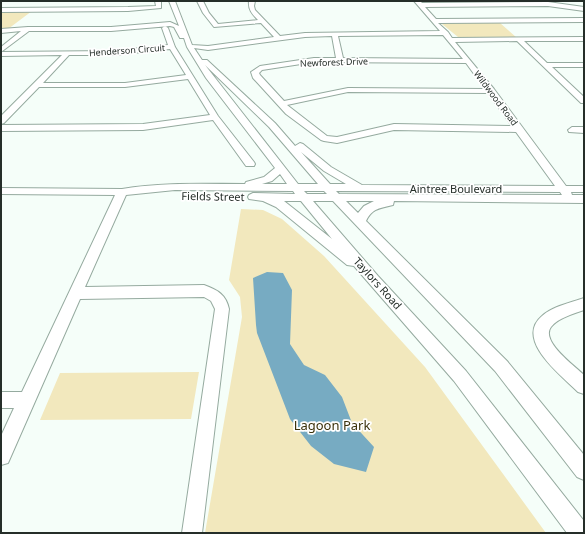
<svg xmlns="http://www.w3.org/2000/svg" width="585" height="534" font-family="'Noto Sans',sans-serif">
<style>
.green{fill:#f2e8bd}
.water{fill:#77abc2}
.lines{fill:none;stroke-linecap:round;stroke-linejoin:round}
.minor-casing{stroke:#95aa9f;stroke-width:2}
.minor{fill:#fff;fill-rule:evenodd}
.labels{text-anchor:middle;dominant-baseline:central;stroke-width:3.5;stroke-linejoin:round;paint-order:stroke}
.far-street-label{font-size:9px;fill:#252e29;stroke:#fff}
.street-label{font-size:11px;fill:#252e29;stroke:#fff}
.near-park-label{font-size:13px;fill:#3b320b;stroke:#fff}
</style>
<rect width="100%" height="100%" fill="#f5fef9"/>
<path class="green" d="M1,11H32L8,29H1Z
M443,23H500L517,38H461L458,37L442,24Z
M241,209L263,210L282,219L324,256L425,367L546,533H205L242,317L240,297L229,280Z
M199,372L191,419L40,420L60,373Z"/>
<path class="water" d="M267,272L283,273L292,290L290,344L304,365L325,375L342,397L352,423L374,447L366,472L334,464L311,446L290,419L257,333L256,325L253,278Z"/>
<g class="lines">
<defs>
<path id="minor" d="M155,1H161V8L128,11L1,12V8L128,7L156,6Z
M169,1H175L192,45L208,46L274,37L261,23L214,27L203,13L197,1H203L209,13L218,24L258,20C252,14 248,9 249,1H255L254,6L255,10L280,36L305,33L440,31L414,1H420L422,3L548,2L584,7V11L548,6L425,7L436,19L584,18V22L438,23L448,32L452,38L584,37V41H524L547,63H584V67H552L584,97V103H581L517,41L455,42L494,89L566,186H584V192H571L572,195H584V203L394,201L393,205C381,208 372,208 366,221L507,361L584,455V480L577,477L495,371L333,201H313L378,276L466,371L584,521V533H567L454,381L354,266L347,265L276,207L263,201L249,199L248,197L249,195L253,193L295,194L293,191L175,190L126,195L85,287L204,285C218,290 226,295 229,309L202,533H182L215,309L211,301L204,297L80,299L8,463L1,465V436L14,408H1V392H22L115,195L1,194V188L122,189C162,182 204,184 245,184L246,182L264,177L275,168L206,78L187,47L184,38H180L174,27L170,26L111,31H29L1,52V47L21,31L1,33V29L28,27H111L170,22L179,26ZM443,35L463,59L343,58L338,36ZM332,36L336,58H314L260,66L251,72L253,78L286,114L321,140L324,141L337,143L394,130L516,132L555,186L362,185L331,167L303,144L300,143L295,146L275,123L207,60H202L194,48L208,50L305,37ZM314,62L466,63L485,89L348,88L284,101L260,75L259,73L262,70ZM205,65L269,127L318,184H298ZM348,92L488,93L512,126L394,124L337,137L327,136L287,105ZM301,152L324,171L346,184H330ZM280,174L287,184H262L272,181ZM304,191H324L327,194H307ZM336,191L560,192L562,195L339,194ZM282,201H301L332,239L284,201ZM346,201H374L364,206L358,213Z
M165,26L168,28L175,47L218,116L254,162L255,164L254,166H246L213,120L143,130L1,131V125L143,124L210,115L188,79L125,87H39L4,123L1,124V116L62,55L1,56V52L114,51L168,45L162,28ZM170,49L186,75L125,83H43L69,55H114Z
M572,127H584V133L569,132L568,130Z
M584,298V310C573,314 558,318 551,327C540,341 575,366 584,375V394L578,392C562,376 514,340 542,316C553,306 570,303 584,298Z"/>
</defs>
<use href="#minor" class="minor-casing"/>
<use href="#minor" class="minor"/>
</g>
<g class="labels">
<g class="far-street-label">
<text transform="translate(127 50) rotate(-4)">Henderson Circuit</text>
<text transform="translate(334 62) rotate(-2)">Newforest Drive</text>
<text transform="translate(496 98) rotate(53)">Wildwood Road</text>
</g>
<g class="street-label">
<text x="456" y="188">Aintree Boulevard</text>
<text transform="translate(213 196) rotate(1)">Fields Street</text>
<text transform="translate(378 283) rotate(48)">Taylors Road</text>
</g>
<g class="near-park-label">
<text x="332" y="425">Lagoon Park</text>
</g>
</g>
<rect width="585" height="534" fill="none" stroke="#252e29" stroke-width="4"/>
</svg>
